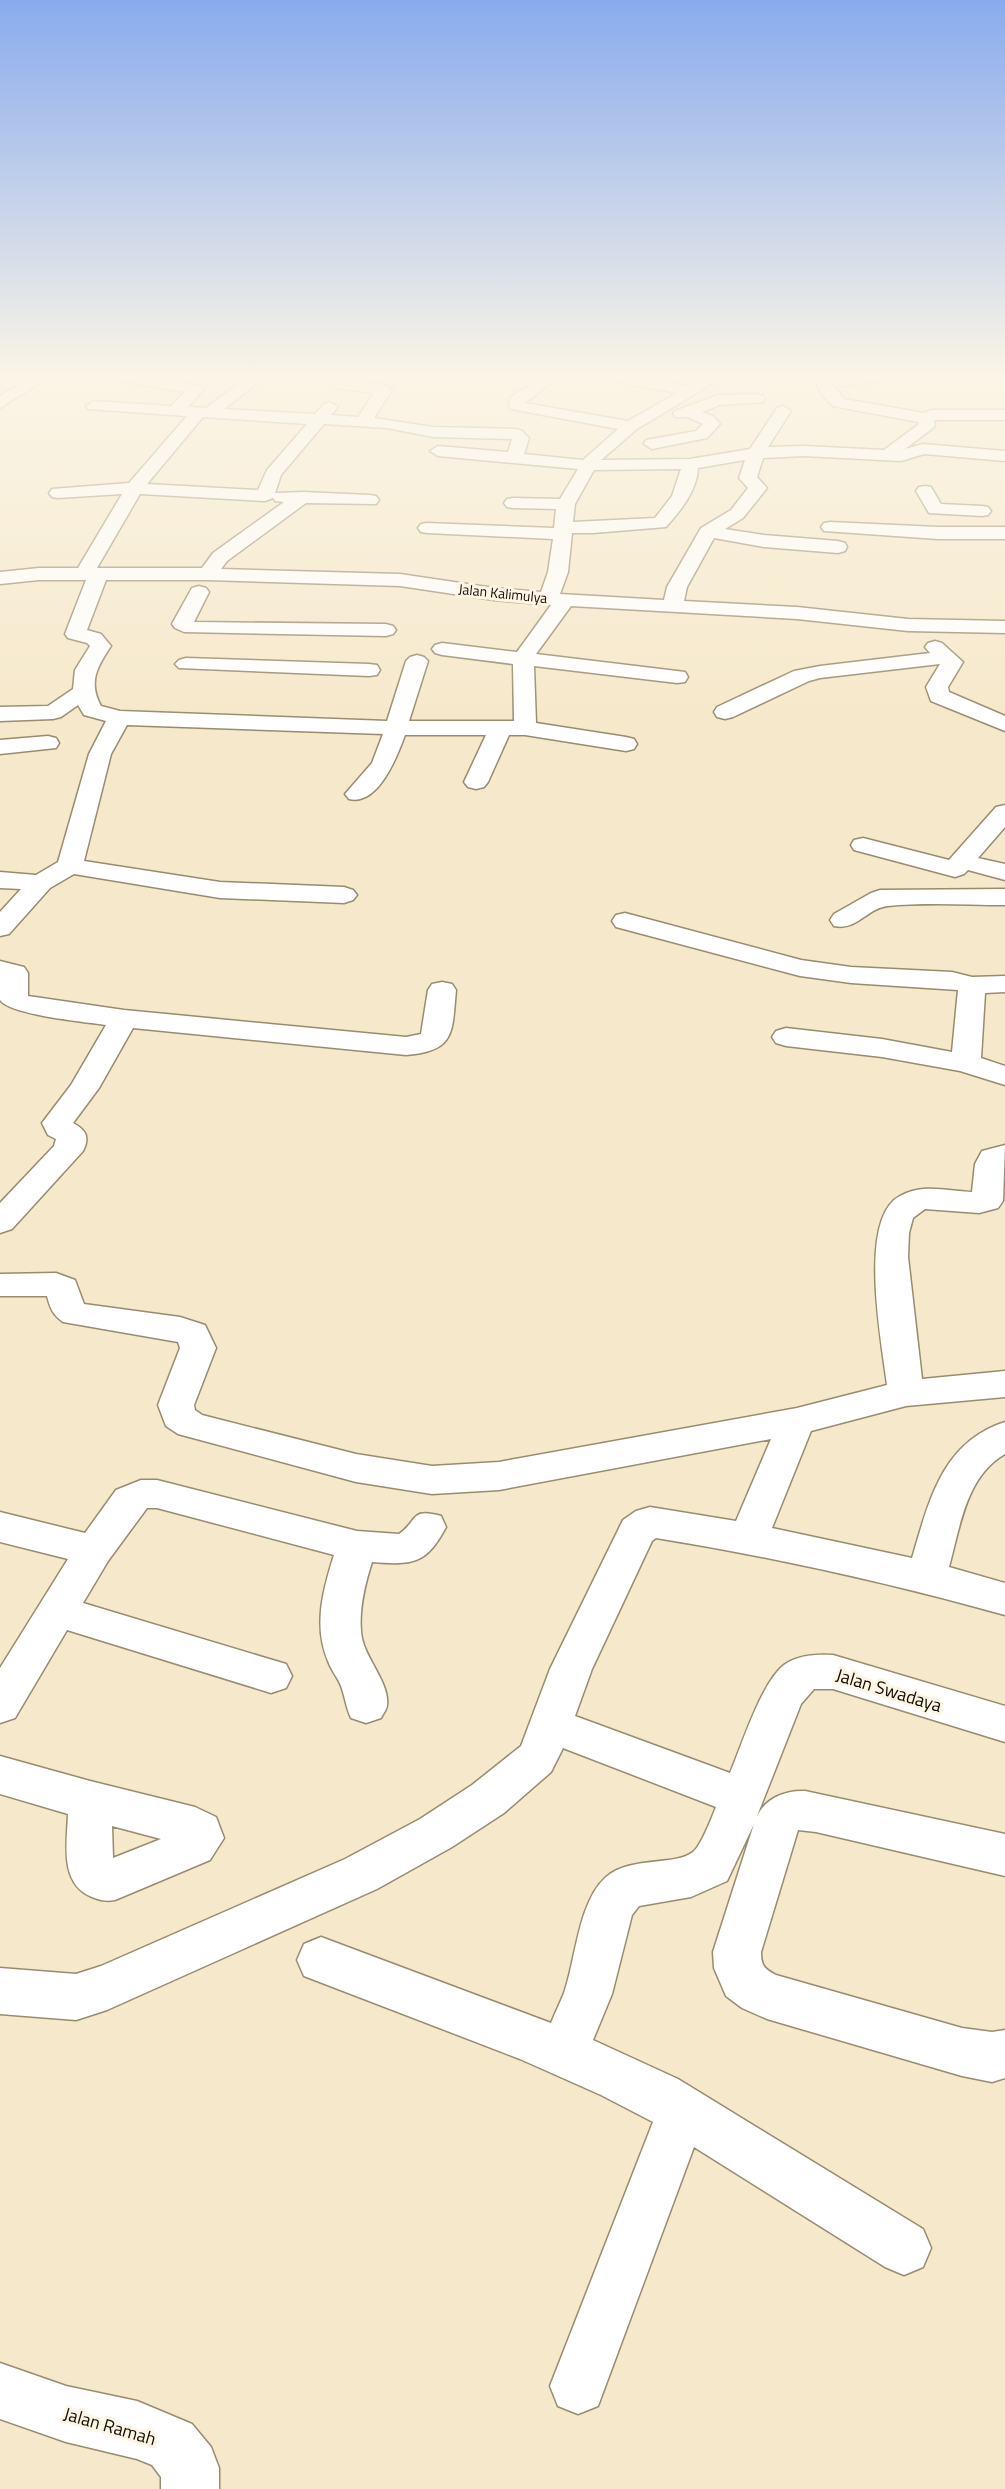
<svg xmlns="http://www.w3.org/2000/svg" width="1005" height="2489" font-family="'Titillium Web',sans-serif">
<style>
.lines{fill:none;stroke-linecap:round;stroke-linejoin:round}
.minor-casing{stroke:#988b70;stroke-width:3}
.minor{fill:#fff;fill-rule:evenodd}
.labels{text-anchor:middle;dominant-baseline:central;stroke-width:6;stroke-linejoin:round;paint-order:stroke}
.far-street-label{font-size:14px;fill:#110d04;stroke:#fef5e4}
.near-street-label{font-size:18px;fill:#110d04;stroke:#fef5e4}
</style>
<rect width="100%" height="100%" fill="#f6e8ca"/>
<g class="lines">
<defs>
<path id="minor" d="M33,376H51L0,408V396Z
M113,376H147L201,386L204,389L188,407L206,408L249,376H266L224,409L315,414L324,404L330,402L338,407L331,415L358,417L374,393L337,388L329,381L333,376H348L346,381L384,385L392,390L374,418L433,427L516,429L522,431L529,438L524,454L583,460L618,429L511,409L509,406L511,397L543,376H560L525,403L628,421L677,393L613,381L606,376H636L689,386L706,376H725L637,429L601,460L690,459L750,449L777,408L783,406L791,411L768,447L804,446L884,450L919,424L918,422L833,406L820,392L815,376H894L887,381L834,386L844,399L924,413L931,410H1005V420H934L935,425L933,428L905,449L923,444L1005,451V461L924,454L901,461L804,456L763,458L757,477L767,488L743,518L725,529L764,535L838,541L845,543L847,547L845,551L838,553L764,547L714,538L687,587L684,601L797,607L908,619L1005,621V633L908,631L797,619L571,606L536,654L677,671L685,672L688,677L685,682L677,683L534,666L536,723L626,737L634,739L637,744L634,749L626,751L525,735H509L488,782L484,787L476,789L468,787L464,782L486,735H405C397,757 378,806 349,799L345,794L372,763L383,734L127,725L111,754L84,861L220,882L344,887L353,890L357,895L353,900L344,903L220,898L74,874L50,888L9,934L0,936V912L21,889L0,888V872L36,875L58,862L89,754L106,721L84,715L78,705L61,717L53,719L0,721V707L48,706L73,689L75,670L90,646L87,643L68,638L65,634L86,580H39L0,584V572L39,568H78L122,494L58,498L52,497L49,493L52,489L129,483L187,416L88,409L86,406L94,401L171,406L185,392L121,381ZM203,417L307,424L267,470L258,490L147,484ZM324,424L387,428L433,437L512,439L508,452L438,446L430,451L438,456L578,469L560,499L513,498L507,499L504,503L507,507L513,508L556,509L554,528L427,523L421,524L418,528L421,532L427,533L553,539L548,572L541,592L494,588L400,574L221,569L227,561L306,503L376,504L379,500L376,496L370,495L303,492L275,493L281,475ZM745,460L739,478L748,488L731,510L701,528L667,587L664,600L560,594L568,572L572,533H593L666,527C681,510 697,491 698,468ZM681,469L672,496L655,518L573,522L575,504L594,470ZM140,494L265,501L273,498L275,501L284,502L213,553L202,568H97ZM106,580H208L400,586L494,600L551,605L517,652L442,643L435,645L432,649L435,653L442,655L513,664L514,721H409L428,661L424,657L417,655L410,657L406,661L387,721L120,711L101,706C88,682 97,667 111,646L101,634L87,630Z
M757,394L763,396L765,399L763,402L720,405L702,412L713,416L720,424L707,438L652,449L644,444L646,440L696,431L703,424L687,417H675L673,414L675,411L718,395Z
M925,486L931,487L941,504L982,506L988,507L991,511L988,515L982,516L929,513L916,491L919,487Z
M830,522L938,527H1005V539H938L824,531L821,527L824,523Z
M199,586L206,588L209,592L194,622L386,624L393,626L396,630L393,634L386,636L184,632L175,628L172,624L192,588Z
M935,641L942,643L963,662L948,687L949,692L1005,716V731L931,701L926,687L940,664L820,678L809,681L733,717L725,719L717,717L714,712L717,707L794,671L820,666L930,653L925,647L928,643Z
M186,658L369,664L377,665L380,670L377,675L369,676L179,668L175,664L179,660Z
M48,736L56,738L59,743L56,748L0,754V740Z
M1005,805V827L978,858L1005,864V880L968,870L964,874L955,877L854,850L851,845L854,840L863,838L949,860L996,807Z
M1005,889V905C967,905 926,902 888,906C867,908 857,931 834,926L830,920L834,914L871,893L880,890Z
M625,913L801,960L851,967L952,972L972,977L1005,976V992L985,993L981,1058L1005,1066V1085L960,1071L882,1057L786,1046L776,1043L772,1037L776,1031L786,1028L882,1039L952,1052L958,990L851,983L800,976L616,927L612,921L616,915Z
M0,961L24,967L28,973V996L124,1010L406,1037L421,1034L428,990L432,984L442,982L452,984L456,990C452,1032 456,1051 406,1055L133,1028L99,1088L73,1123C86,1130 90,1137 83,1151L12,1229L0,1233V1203L54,1146L56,1139L48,1135L42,1123L71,1085L106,1025C86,1022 10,1015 0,1000Z
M1005,1145L1003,1201L998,1208L979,1213L925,1209L913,1218L909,1233L908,1257L922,1379L1005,1371V1397L906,1406L811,1431L772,1528L912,1558C929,1501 942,1442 1005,1422V1454C966,1476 960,1527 949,1567L1005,1583V1615C890,1583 774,1557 656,1538L652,1541L592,1669L575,1716L730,1773C742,1745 761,1683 784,1665C797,1655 817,1654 833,1655L1005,1706V1742L833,1689H814L801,1704L757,1816C766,1798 785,1790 805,1791L1005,1834V1876L816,1832L798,1830L761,1952C761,1965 764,1969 776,1975L962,2028L992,2032L1005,2030V2078L992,2082L962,2076L767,2019L742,2008L726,1996L714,1968L713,1952L754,1824L727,1881L691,1897L639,1906L632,1915L612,1994L593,2040L678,2079L923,2229L931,2248L923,2267L904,2275L885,2267L694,2147L598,2406L578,2414L558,2406L550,2386L653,2122L601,2095L520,2059L304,1976L297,1960L304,1944L321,1937L551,2023C555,2013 560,2003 564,1993C576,1959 578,1902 606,1877C630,1856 676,1866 693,1852C701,1846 712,1817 716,1807L563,1748L551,1772L504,1813L452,1847L377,1889L107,2010L76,2020L0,2014V1968L76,1974L101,1966L345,1859L420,1819L472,1785L521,1746L550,1669L623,1520L636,1511L650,1507L736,1521L771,1439L499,1490L432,1494L356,1482L178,1434L166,1426L158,1405L180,1348L178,1342L63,1322C53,1315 50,1308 47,1296H0V1274L56,1273L75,1280L84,1304L180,1317L205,1325L216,1348L194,1405L195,1410L202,1415L356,1454L432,1466L499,1462L797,1408L887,1385C882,1344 857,1218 900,1196C923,1183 948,1191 972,1192L975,1164L982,1151Z
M141,1480H157L357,1531L399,1534C418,1521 410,1507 441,1516L446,1527C426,1565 412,1565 372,1562C365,1584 359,1608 361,1631C362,1656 390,1682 387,1705C387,1709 383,1714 381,1718L366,1723L351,1718C346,1707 345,1697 341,1686C338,1678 331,1670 328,1661C313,1626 323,1590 334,1555L157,1508H147L108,1561L83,1603L286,1664L292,1676L286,1688L271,1693L67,1630L15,1718L0,1723V1668L68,1559L0,1542V1512L85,1533L116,1490Z
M0,1756L90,1781L195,1807L216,1817L224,1838L210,1860L115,1900C106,1902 100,1900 92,1897C59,1884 67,1843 68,1814L0,1794ZM112,1826L161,1839L113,1858Z
M0,2363L66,2386L137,2401L192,2424L211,2447L219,2468V2489H161V2477L152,2465L137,2459L66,2442L0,2419Z"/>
</defs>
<use href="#minor" class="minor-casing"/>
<use href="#minor" class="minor"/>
</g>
<linearGradient id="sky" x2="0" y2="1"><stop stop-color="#89abed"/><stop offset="0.52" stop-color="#fbf5e7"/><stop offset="1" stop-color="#fbf5e7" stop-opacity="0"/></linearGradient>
<rect width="1005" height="724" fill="url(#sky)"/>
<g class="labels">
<g class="far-street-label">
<text transform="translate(503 593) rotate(6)">Jalan Kalimulya</text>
</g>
<g class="near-street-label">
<text transform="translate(889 1690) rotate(17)">Jalan Swadaya</text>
<text transform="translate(110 2426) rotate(16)">Jalan Ramah</text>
</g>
</g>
</svg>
